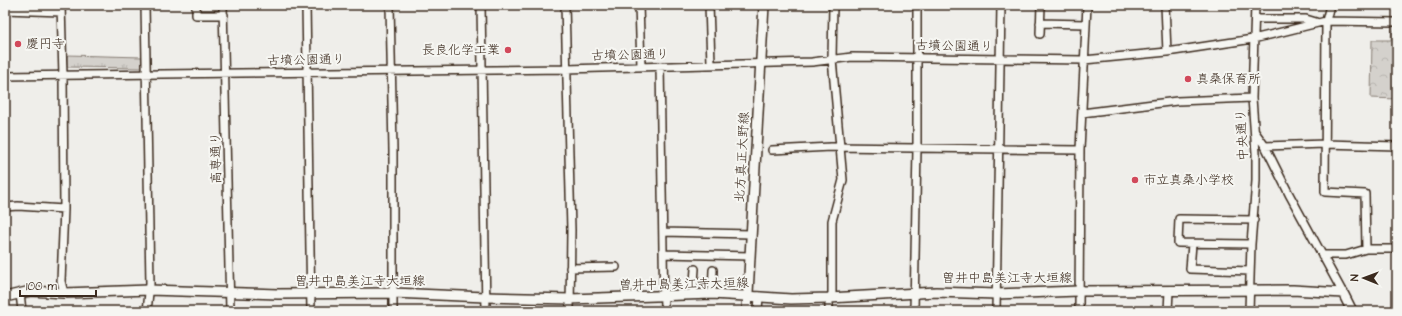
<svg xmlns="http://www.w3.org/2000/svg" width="1402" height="316" font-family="'Architects Daughter','Klee One',sans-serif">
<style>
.grass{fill:url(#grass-tufts);stroke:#887e75}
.park{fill:url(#park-crowns);stroke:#887e75}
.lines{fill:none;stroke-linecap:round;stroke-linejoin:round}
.minor-casing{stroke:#3b2a1e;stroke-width:10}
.major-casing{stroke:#3b2a1e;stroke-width:12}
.minor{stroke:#f6f6f2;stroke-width:7}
.major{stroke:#f6f6f2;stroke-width:9}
.poi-dot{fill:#d1495b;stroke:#f6f6f2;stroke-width:1.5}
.labels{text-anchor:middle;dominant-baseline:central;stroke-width:4;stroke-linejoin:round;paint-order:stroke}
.poi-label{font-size:13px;fill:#3b2a1e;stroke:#f6f6f2;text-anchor:start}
.street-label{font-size:13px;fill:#3b2a1e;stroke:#f6f6f2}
</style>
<defs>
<pattern id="grass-tufts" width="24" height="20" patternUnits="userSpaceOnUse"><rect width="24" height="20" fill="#d4d1cc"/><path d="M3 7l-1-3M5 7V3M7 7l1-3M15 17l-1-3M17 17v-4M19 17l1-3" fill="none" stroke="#b7b4af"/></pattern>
<pattern id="park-crowns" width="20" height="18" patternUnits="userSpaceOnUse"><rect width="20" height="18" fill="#d4d1cc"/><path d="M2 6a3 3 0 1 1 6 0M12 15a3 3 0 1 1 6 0" fill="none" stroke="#b7b4af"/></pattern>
</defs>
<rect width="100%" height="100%" fill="#efeeea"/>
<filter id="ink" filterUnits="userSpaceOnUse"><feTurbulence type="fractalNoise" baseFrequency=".025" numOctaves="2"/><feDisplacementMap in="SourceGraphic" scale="8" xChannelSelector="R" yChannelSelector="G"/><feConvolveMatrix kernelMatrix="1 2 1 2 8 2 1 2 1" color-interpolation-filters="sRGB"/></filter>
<g filter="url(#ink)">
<path class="grass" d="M67,55L142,57L144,68L67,67Z"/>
<path class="park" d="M1392,26H1397V99L1371,98L1372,40H1391Z"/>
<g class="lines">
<defs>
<path id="minor" d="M61,5L63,76L64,209L61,281L64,293
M145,5L150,284L147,311
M196,5V15H224
M223,5L230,311
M306,5L311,311
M390,5L393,151V311
M481,5L486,311
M565,5L571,230L570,311
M639,5L641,66
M709,5L711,63
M1165,5L1167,52
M1330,5L1326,21L1325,192L1365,194L1366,249
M5,10L61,12
M1255,19H1306L1316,22
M1040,23L1086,24
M1040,34L1041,5
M660,66L664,311
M5,76L566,69L812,62L852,57L1084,60L1167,52L1253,39L1326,21L1397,22
M1082,113L1177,101L1252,98
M1255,132L1265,146L1289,194L1343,293
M1265,146L1325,144L1397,146
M772,150L831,147L1080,150
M5,207L18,206L64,209
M663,232L751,234
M1192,244L1190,269L1250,271
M1251,244L1178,243L1179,219L1254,220
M664,254L750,256
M1322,255H1346L1366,249H1397
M570,268L616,267
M20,293L22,311
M712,294L713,270
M693,295L695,269
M758,311L759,296
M829,311V298L832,294V221L843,180L832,59L833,5
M914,311L917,148V5
M996,311L1001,5
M1079,311L1080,150L1087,5
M1168,311L1169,291
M1249,311L1251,244L1256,181V153L1252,98L1255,5"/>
<path id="major" d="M5,297L31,291L64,293L149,290L278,294L393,293L485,297L570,299L712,294L791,299L829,298L936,292L996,294L1078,291L1293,290L1343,293L1352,311
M747,311L764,5"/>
</defs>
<use href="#minor" class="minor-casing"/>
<use href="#major" class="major-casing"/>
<use href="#minor" class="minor"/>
<use href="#major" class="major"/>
</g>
</g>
<g class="poi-dot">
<circle cx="18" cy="44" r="4"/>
<circle cx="508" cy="50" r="4"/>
<circle cx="1188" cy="79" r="4"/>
<circle cx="1135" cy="180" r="4"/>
</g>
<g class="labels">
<g class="poi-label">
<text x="26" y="44">慶円寺</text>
<text x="500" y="50" text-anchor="end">長良化学工業</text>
<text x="1196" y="79">真桑保育所</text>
<text x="1143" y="180">市立真桑小学校</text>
</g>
<g class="street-label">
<text transform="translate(954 46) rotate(1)">古墳公園通り</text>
<text transform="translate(630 55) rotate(-1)">古墳公園通り</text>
<text transform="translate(306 60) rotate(-1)">古墳公園通り</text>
<text transform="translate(1242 135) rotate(-93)">中央通り</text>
<text transform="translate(742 157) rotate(-87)">北方真正大野線</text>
<text transform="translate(216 158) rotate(-91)">高専通り</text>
<text x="1007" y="278">曽井中島美江寺大垣線</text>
<text x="360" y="281">曽井中島美江寺大垣線</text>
<text transform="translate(684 284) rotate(-1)">曽井中島美江寺大垣線</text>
</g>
</g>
<rect width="1402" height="316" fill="none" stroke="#f6f6f2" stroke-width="20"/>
<rect x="10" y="10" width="1382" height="296" fill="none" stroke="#3b2a1e" stroke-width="1.5" filter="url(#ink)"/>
<g transform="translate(1364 278) rotate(271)" stroke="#f6f6f2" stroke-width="3" paint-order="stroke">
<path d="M0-3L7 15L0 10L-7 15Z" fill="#3b2a1e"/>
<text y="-6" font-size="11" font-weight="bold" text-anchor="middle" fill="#3b2a1e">N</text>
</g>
<path d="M20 290v6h76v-6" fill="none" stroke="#3b2a1e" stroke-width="2"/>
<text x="26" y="290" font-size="12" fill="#3b2a1e" stroke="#f6f6f2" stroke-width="3" paint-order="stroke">100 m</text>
</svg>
